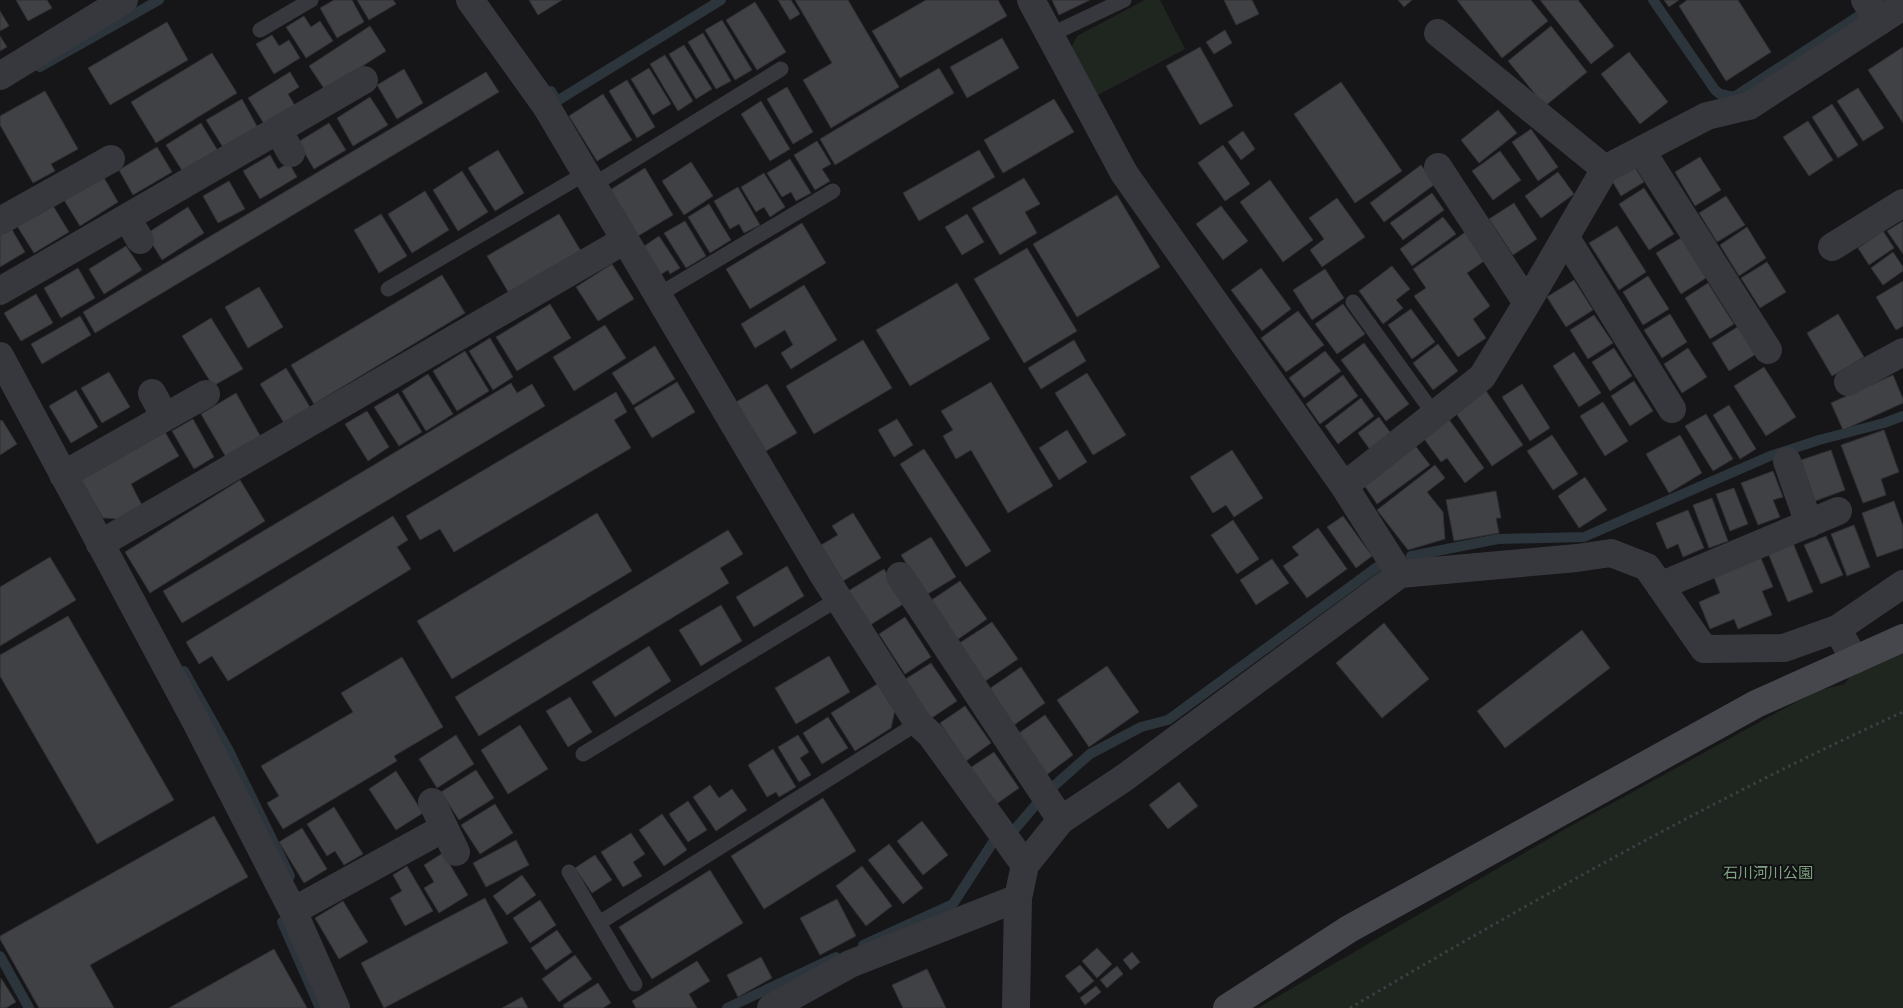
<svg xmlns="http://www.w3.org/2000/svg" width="1903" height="1008" font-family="'Fira Sans Condensed','Noto Sans JP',sans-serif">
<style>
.green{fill:#1e261f}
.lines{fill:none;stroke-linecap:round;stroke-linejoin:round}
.stream{stroke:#2c353c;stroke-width:10}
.building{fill:#404145;stroke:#303034}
.path{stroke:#3d3f44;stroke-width:3;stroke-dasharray:2.5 4;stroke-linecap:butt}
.lane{stroke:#37383d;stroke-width:15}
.street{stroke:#37383d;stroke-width:28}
.secondary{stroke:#45474d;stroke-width:28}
.labels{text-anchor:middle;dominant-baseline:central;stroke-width:4;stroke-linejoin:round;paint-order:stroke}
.park-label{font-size:15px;fill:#7fa381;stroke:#111113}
</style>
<rect width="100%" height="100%" fill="#161618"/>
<path class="green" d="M1145,0H1160L1185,49L1096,96L1071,48L1077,36Z
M1903,653V1008H1258L1567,828L1816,691L1844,684L1851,676Z"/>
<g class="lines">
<path class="stream" d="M1653,0L1715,90L1720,94L1734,97L1883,0
M40,67L159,0
M551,91L557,101L721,0
M1411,556L1498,539L1584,537L1770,456L1819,440L1884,423L1903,416
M184,671L229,751L290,876
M1055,785L1090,754L1141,727L1168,720L1377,567
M1015,829L1039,801
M282,922L320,1008
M863,945L953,904L995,839
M0,956L29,1008
M727,1008L836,957"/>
</g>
<path class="building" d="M16,0H47L52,8L28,21Z
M334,0H352L364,22L337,38L320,8Z
M357,0H393L396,4L369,20Z
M529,0H562L538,15Z
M778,0H791L800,14L790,20Z
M795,0H848L899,87L831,128L803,80L832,63Z
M926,0H998L1007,16L900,78L872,31Z
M1052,0H1090L1059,15Z
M1224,0H1252L1259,14L1236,25Z
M1398,0H1412L1404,7Z
M1457,0H1531L1548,21L1502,58Z
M1540,0H1578L1614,46L1591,64Z
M1664,0H1679L1669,7Z
M1687,0H1738L1771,52L1726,81L1679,6Z
M755,2L786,52L757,70L726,20Z
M0,11L9,26L0,31Z
M304,16L311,27L320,21L333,41L306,58L286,27Z
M722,20L752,70L735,80L705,30Z
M167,22L188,60L110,105L88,68Z
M370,26L386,51L325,90L309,66Z
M1551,26L1587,72L1545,106L1508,61Z
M1225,30L1232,43L1214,54L1206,42Z
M703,33L731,81L716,89L688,42Z
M272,35L279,46L289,40L300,58L274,74L256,44Z
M0,36L7,47L0,51Z
M1002,38L1019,68L967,98L950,67Z
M684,45L712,89L696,99L669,54Z
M1200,47L1233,106L1200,125L1166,66Z
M1903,47V123L1868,70Z
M1629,52L1668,102L1640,124L1601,74Z
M212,53L237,93L156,143L131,102Z
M665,55L693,101L678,111L650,64Z
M649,68L671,104L653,115L631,79Z
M939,68L954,93L835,165L820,139Z
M404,69L423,103L397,119L377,85Z
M290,72L299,87L288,94L297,109L266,127L248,98Z
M486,72L499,92L95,333L83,312Z
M627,80L655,127L637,138L609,91Z
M1341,82L1402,171L1355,203L1294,114Z
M787,87L813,132L793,144L767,99Z
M1858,88L1884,128L1863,141L1837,101Z
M45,91L78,149L51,164L55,171L33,183L0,125V116Z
M603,94L632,140L597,161L569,116Z
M370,97L388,125L353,146L337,118Z
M242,99L258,128L224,149L206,120Z
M1054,99L1074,132L1003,173L984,140Z
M761,101L790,149L770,161L741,114Z
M1832,104L1858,145L1838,158L1812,117Z
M1498,110L1517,133L1479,163L1461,140Z
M1808,121L1833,160L1809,176L1783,137Z
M201,123L218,151L183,172L166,145Z
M329,123L346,150L314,169L298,142Z
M1531,129L1558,167L1538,181L1512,142Z
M1243,131L1255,149L1241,160L1228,142Z
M817,141L831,164L822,169L830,181L815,190L794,155Z
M1223,145L1250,184L1225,201L1198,163Z
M157,147L172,172L133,195L119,170Z
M498,150L524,193L495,211L468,168Z
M979,150L995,177L919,221L903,193Z
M1500,151L1521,180L1493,200L1472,171Z
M270,155L278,169L289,163L297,177L260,199L243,171Z
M1700,157L1721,190L1695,206L1675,172Z
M790,159L811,193L796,201L791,192L782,197L767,173Z
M691,162L713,196L684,215L662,181Z
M1421,165L1435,184L1384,222L1370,203Z
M1634,166L1644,182L1621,196L1611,179Z
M645,168L673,215L638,236L610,190Z
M462,171L488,212L458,231L433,190Z
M1558,172L1574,194L1541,218L1525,196Z
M764,173L785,207L770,217L764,207L756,212L741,187Z
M103,176L118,202L80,226L64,200Z
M1024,178L1040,204L1025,212L1037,233L1000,255L972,208Z
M1270,180L1313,240L1283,262L1240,202Z
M229,181L245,209L218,223L203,196Z
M738,187L760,225L744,233L739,224L730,229L714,201Z
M1644,188L1674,234L1649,250L1619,204Z
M425,191L449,230L412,253L388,214Z
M1432,193L1444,210L1403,240L1390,223Z
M1117,195L1160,267L1077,317L1033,244Z
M1726,196L1745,225L1717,242L1699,213Z
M1337,198L1365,237L1322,267L1310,250L1324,239L1309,218Z
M1514,203L1537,239L1513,255L1489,219Z
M52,204L69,232L34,253L17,226Z
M709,204L731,240L710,253L688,217Z
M1221,206L1248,241L1223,260L1196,224Z
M188,207L204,233L162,260L146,234Z
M381,214L407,256L379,273L354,230Z
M559,214L582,253L510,295L487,256Z
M967,214L984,242L962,255L945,227Z
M1443,217L1456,234L1412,266L1400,249Z
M685,221L706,256L686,268L664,233Z
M1903,221V254L1887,231Z
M802,223L826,263L750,309L726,269Z
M1617,226L1646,272L1619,290L1589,243Z
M1747,227L1766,258L1739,276L1720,245Z
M11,228L25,252L0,267V235Z
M1467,231L1487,259L1467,273L1490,306L1473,319L1486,338L1458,357L1414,296L1426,288L1413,269Z
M1883,231L1894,248L1869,265L1858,248Z
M659,236L680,268L670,274L668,270L657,277L640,249Z
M1681,238L1706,278L1681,294L1656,253Z
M126,246L142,270L104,294L89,269Z
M1027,248L1077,331L1024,363L974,279Z
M1893,252L1903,267V271L1883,285L1871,268Z
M1767,262L1786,292L1760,308L1741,278Z
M612,264L634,299L598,321L576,287Z
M1392,266L1410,289L1396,300L1403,308L1383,324L1359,291Z
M78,268L95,298L61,318L44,288Z
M1261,268L1291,309L1262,331L1231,290Z
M1325,269L1344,298L1312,320L1293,290Z
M442,275L465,313L314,404L291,365Z
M1648,276L1669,309L1643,325L1623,292Z
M1574,280L1593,310L1566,327L1547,297Z
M1903,281V326L1896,330L1876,297Z
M957,283L990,339L910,386L876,330Z
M1708,283L1734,324L1710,339L1685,298Z
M804,285L837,340L791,369L781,353L793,345L785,330L755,348L741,324Z
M259,287L283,327L248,348L225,307Z
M36,294L53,323L21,341L4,313Z
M550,304L571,338L517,371L496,337Z
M1343,304L1365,334L1337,354L1315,324Z
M1411,309L1435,342L1412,359L1388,325Z
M1298,311L1324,345L1286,372L1261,338Z
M1670,314L1687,342L1662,358L1644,330Z
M1838,314L1864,357L1832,376L1807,333Z
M1594,315L1613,343L1588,359L1570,330Z
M80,316L91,335L42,364L31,344Z
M211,318L243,369L213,386L182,336Z
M605,325L626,358L574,391L553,357Z
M1739,326L1756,354L1729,371L1712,343Z
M490,338L513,377L493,390L469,351Z
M863,340L892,388L814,434L786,386Z
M1074,340L1086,361L1041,389L1028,368Z
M1364,343L1409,404L1386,421L1341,360Z
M1438,344L1458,371L1433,390L1413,363Z
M655,346L675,379L633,405L612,373Z
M1614,348L1632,376L1610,391L1592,362Z
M1688,348L1707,377L1682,393L1664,364Z
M465,351L489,391L457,411L433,371Z
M1325,351L1341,371L1304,398L1289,378Z
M1574,352L1601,393L1579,407L1553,366Z
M1764,367L1796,417L1766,436L1734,386Z
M286,368L310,407L284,423L260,384Z
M109,372L130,407L102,423L81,388Z
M1087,373L1126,435L1093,455L1055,393Z
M428,374L453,414L426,431L402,391Z
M1343,375L1358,396L1320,424L1306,404Z
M1893,375L1903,399V403L1843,430L1831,403Z
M1634,381L1653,411L1630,426L1611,396Z
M677,382L695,412L652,438L634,408Z
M991,382L1053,486L1008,513L971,450L956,459L943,436L953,430L941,411Z
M511,383L517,393L532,384L545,406L182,623L163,591Z
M767,384L797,433L766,451L736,402Z
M1522,384L1550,428L1530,441L1502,397Z
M1484,388L1523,445L1492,466L1453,409Z
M76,390L98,427L71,443L49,406Z
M616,392L627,412L614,420L631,448L454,552L440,529L420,540L406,516Z
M236,393L262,439L227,459L201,414Z
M398,393L422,432L399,446L374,407Z
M1361,398L1374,416L1338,444L1325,426Z
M1603,402L1628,441L1605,456L1580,416Z
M1729,405L1756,449L1740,459L1713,415Z
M367,411L389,447L368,461L345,424Z
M1706,414L1733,459L1713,471L1685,426Z
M1379,417L1392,435L1371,451L1358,433Z
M1448,418L1484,468L1465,483L1447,458L1441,462L1422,436Z
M193,419L214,457L194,469L172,431Z
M897,419L913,445L894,457L878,430Z
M2,420L17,444L0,455V421Z
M1067,430L1087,462L1059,480L1039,448Z
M1884,430L1899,472L1881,479L1886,495L1863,503L1841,445Z
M165,432L179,456L131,484L143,507L121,519L103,518L81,480Z
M1552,435L1578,474L1553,490L1527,451Z
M1680,435L1702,473L1669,493L1646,454Z
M1414,444L1430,465L1377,504L1362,482Z
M924,449L991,551L966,567L900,464Z
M1232,450L1263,498L1234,517L1226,505L1213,513L1190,477Z
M1831,450L1845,490L1815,501L1801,460Z
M1435,465L1445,478L1427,492L1443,512L1445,539L1408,550L1377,510Z
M1773,471L1783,497L1773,500L1780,517L1758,525L1741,483Z
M1585,477L1607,510L1579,528L1558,496Z
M240,480L265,521L150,593L125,552Z
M1734,488L1748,524L1730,531L1716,494Z
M1496,491L1501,518H1496L1499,533L1454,541L1446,500Z
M1712,498L1728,541L1709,548L1693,505Z
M1894,501L1903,526V548L1877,557L1862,513Z
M1688,510L1704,548L1683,557L1678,544L1667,549L1656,523Z
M597,513L632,571L452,679L417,621Z
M853,513L881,558L843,581L821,545L838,535L832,526Z
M393,516L408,540L397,547L411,569L228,681L212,656L199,664L186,642Z
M1343,516L1372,556L1356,568L1327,527Z
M1233,520L1259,559L1237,574L1211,535Z
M1854,525L1870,567L1847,576L1831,534Z
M1318,528L1347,569L1307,598L1283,566L1299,555L1292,547Z
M728,530L743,554L720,568L729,583L479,736L455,697Z
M1826,536L1843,575L1821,584L1804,545Z
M931,537L956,577L926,595L901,555Z
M1793,543L1813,592L1788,602L1768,553Z
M1760,556L1773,587L1762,591L1772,615L1738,629L1734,619L1710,629L1699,602L1720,593L1713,575Z
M50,557L76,600L0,646V587Z
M1272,559L1289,583L1256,605L1240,580Z
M787,566L804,596L754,627L736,597Z
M884,569L905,603L867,627L845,593Z
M960,581L987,619L957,640L930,601Z
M721,605L742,641L701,666L679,630Z
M68,616L174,800L97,844L0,676V655Z
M905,617L931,657L905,674L879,634Z
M992,622L1018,659L984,682L958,644Z
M1384,623L1429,679L1382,718L1336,663Z
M1582,630L1610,668L1505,748L1477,711Z
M649,646L671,681L615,717L592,682Z
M829,656L850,692L796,724L775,688Z
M402,657L443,727L394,756L397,761L283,829L267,803L279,796L261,766L353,712L341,693Z
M931,663L957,701L930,719L904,680Z
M1107,666L1139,712L1089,747L1057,700Z
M1021,667L1045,703L1014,725L989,689Z
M879,683L895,710L891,728L855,751L831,713Z
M570,697L592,732L568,747L546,711Z
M965,706L991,743L966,761L940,723Z
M1045,715L1073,755L1045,776L1016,735Z
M828,717L848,748L822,764L803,733Z
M520,725L548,769L508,794L481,750Z
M456,735L474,764L437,788L419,759Z
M798,735L809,752L800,758L811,775L799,782L778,747Z
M773,749L796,787L779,797L776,792L767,797L748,765Z
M994,752L1019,788L995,805L970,768Z
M476,770L494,798L459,820L441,792Z
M396,771L423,813L396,830L369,789Z
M1179,782L1198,806L1168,829L1149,805Z
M710,785L719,798L732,789L747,810L716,831L693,797Z
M823,798L856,851L764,909L731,856Z
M688,801L707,830L688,842L669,814Z
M495,804L513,833L480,854L461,825Z
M334,807L363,854L344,865L335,851L327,856L307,824Z
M662,814L687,850L664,866L639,830Z
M214,816L248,877L90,965L114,1008H39L0,939V936Z
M922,821L948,855L923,875L897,841Z
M302,828L327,869L304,883L279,842Z
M631,833L645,854L633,862L642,876L623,887L601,852Z
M516,840L529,865L486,887L473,863Z
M889,844L923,888L903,904L868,860Z
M443,853L468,895L439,913L424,888L434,882L424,865Z
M595,855L612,880L592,893L575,868Z
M407,866L433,911L405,926L390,898L402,891L393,875Z
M862,866L892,906L866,926L836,886Z
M710,870L743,923L652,979L619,927Z
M522,875L536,895L507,915L493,896Z
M485,898L508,943L384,1008L361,963Z
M837,899L856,936L820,955L800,918Z
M540,900L556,925L530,943L513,918Z
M343,901L368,942L339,959L315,918Z
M557,930L572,952L546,970L531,948Z
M1097,948L1112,964L1097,978L1082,961Z
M274,949L307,1008H169Z
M1132,952L1140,962L1131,970L1123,960Z
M575,955L592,979L559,1002L542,979Z
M761,957L772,978L738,997L727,975Z
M697,961L710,981L689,994L697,1008H636L632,1001Z
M1080,965L1094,981L1079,993L1065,976Z
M1117,966L1123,974L1107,988L1100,980Z
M927,969L946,1008H903L892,985Z
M1,978L16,1002L6,1008H0Z
M598,983L611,1003L603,1008H564L563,1005Z
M1096,986L1101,992L1085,1005L1080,998Z
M522,997L528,1008H502Z"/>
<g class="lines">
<path class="path" d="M1350,1008C1530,902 1712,799 1903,712"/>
<path class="lane" d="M260,30L311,0
M1050,35L1124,0
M593,185L781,69
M388,289L586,173
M658,295L833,191
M1353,302L1434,414
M583,754L838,599
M569,872L635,984
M599,923L918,723"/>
<path class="street" d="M470,0L546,106L822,573L918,723L931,735L1025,865
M1865,0L1879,22
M1438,33L1605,169
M0,76L124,0
M278,130L291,153
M1641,150L1768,350
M1438,167L1527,303
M127,218L140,240
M0,221L111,159
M1566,238L1672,409
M1832,247L1903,203
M0,291L364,80
M0,356L196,722L293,911L336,1008
M1848,382L1903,352
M152,393L165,417
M1787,461L1809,524
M63,475L206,394
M1344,486L1482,377L1527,303L1605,169L1707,116L1749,106L1903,6
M100,544L625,240
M1400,574L1577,558L1611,553L1647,567L1704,649L1784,648L1837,629L1855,660
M900,576L1061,820
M1660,586L1838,511
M1837,629L1903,584
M432,802L456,852
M293,911L444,828
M771,1008L850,964L1018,898
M1016,1008L1018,898L1025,865L1061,820L1124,778L1400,574L1344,486L1124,173L1031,0"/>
<path class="secondary" d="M1227,1008L1349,929L1756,704L1903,638"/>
</g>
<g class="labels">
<g class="park-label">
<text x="1768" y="873">石川河川公園</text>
</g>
</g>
</svg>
